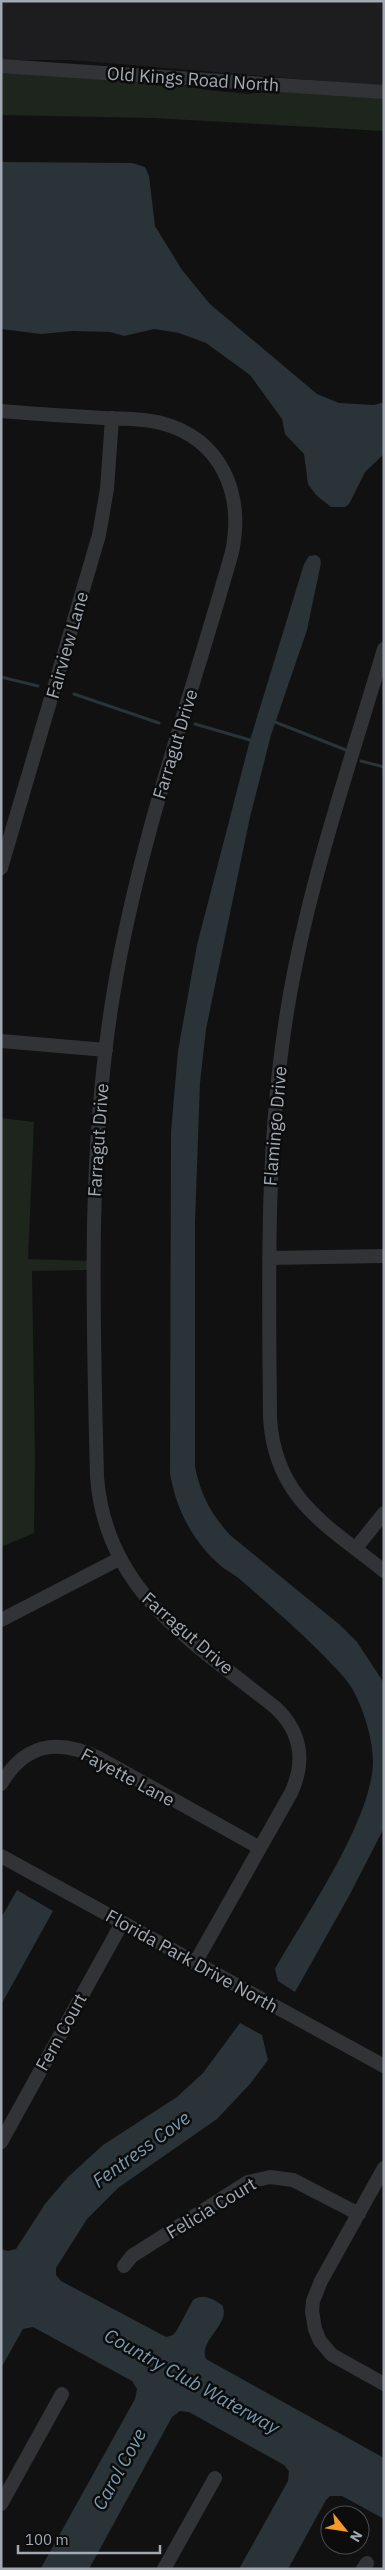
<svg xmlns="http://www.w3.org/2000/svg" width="385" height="2570" font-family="'IBM Plex Sans',sans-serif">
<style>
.built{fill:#1d1d1f}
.green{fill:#1d251d}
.water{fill:#293338}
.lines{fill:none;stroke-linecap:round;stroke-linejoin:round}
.stream{stroke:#293338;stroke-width:3}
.minor{stroke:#323337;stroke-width:14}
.labels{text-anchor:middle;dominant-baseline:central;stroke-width:5;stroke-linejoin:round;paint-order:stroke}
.street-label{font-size:18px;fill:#a2a9b3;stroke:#0c0c0d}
.water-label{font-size:19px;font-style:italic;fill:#789baf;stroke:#0c0c0d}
</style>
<rect width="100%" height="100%" fill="#111112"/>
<path class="built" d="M1,1H384V86L70,60H1Z"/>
<path class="green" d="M1,72L163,82L207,90L248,94L275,91L384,98V131L153,118L1,115Z
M1,1118L34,1122L28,1259L90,1261L91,1270L32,1271L35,1457L34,1533L1,1547Z"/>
<path class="water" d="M1,162L132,163L145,167L149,176L155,226L182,270L210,304L317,394L339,403L374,405L384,402V454L365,472L349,504L345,507H331L316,495L308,484L304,454L285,434L282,419L250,375L206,343L179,333L154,329L124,336L110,332L72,331L41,334L1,329Z
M316,555L320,558L321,563L307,630L271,735L250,817L206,1029L200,1083L195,1222V1466C200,1494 211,1514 230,1535L340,1625L357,1642L384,1683V1828L349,1896L295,1992L278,1981L275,1969C305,1916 371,1822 373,1763C373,1740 365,1714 355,1694C348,1679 335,1668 324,1656C298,1630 271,1606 243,1582C237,1576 229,1572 222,1567C193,1542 176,1510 170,1473L171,1132L178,1051L197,945L250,740L304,564L309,556Z
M17,1890L53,1911L1,2005V1918Z
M240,2023L262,2035L268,2060L250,2084L217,2119L118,2188L87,2219L56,2268V2275L61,2281L166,2337L173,2335L177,2330L193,2300C203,2293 213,2299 222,2305C232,2324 198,2340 206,2359L384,2458V2519L342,2496H330L326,2500L288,2569H239L288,2481L289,2471L284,2465L189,2412L180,2411L172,2417L89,2569H43L41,2568L135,2399L137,2389L132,2381L33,2327L23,2329L1,2368V2249L8,2251L16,2249L45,2204L68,2177L103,2145L177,2097L203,2073Z"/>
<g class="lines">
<path class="stream" d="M1,677L38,686
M74,694L159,723
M275,722L346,750
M195,724L250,740
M361,761L384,767"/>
<path class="minor" d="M1,66L384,92
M1,411C36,414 70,416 104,418C123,419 143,418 161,423C222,439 244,494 232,552C191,698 139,840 114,990C87,1151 93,1315 97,1477C106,1593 194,1642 276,1708C301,1732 306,1761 291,1793L195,1963
M384,649C349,767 308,885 288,1006C265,1143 269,1280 270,1418C275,1499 327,1525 384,1571
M1,868L99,535L107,489L112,418
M1,1041L106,1050
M269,1258L384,1256
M356,1548L384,1513
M1,1620L119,1559
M1,1784C25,1743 58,1738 99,1758L260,1848
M1,1856L384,2066
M1,2142L122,1923
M384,2168L321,2281L313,2301L312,2311L315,2329L320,2341L332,2355L384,2384
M124,2266L132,2256L248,2182L270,2177L293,2180L359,2214
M1,2504L62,2394
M164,2569L215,2478
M363,2569L367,2563"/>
</g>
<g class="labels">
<g class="street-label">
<text transform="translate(193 79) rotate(4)">Old Kings Road North</text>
<text transform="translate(67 645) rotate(-74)">Fairview Lane</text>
<text transform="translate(175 744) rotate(-73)">Farragut Drive</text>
<text transform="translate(275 1126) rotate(-85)">Flamingo Drive</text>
<text transform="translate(98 1140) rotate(-86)">Farragut Drive</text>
<text transform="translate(188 1633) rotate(41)">Farragut Drive</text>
<text transform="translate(128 1777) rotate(28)">Fayette Lane</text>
<text transform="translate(192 1961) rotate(29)">Florida Park Drive North</text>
<text transform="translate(61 2032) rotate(-61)">Fern Court</text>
<text transform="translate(211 2208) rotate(-31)">Felicia Court</text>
</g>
<g class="water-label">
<text transform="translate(141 2149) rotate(-36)">Fentress Cove</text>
<text transform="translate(192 2381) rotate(29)">Country Club Waterway</text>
<text transform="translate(119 2469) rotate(-61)">Carol Cove</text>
</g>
</g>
<rect width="385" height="2570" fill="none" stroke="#a2a9b3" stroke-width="5"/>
<g transform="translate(345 2530) rotate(120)"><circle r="24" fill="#0c0c0d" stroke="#484b4f"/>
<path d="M0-4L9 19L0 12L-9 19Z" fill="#f39b28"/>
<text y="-8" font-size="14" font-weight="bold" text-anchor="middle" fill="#a2a9b3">N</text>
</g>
<path d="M18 2545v8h142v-8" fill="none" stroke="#a2a9b3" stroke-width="2.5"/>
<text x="25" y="2545" font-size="15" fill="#a2a9b3" stroke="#0c0c0d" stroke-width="4" paint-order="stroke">100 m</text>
</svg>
